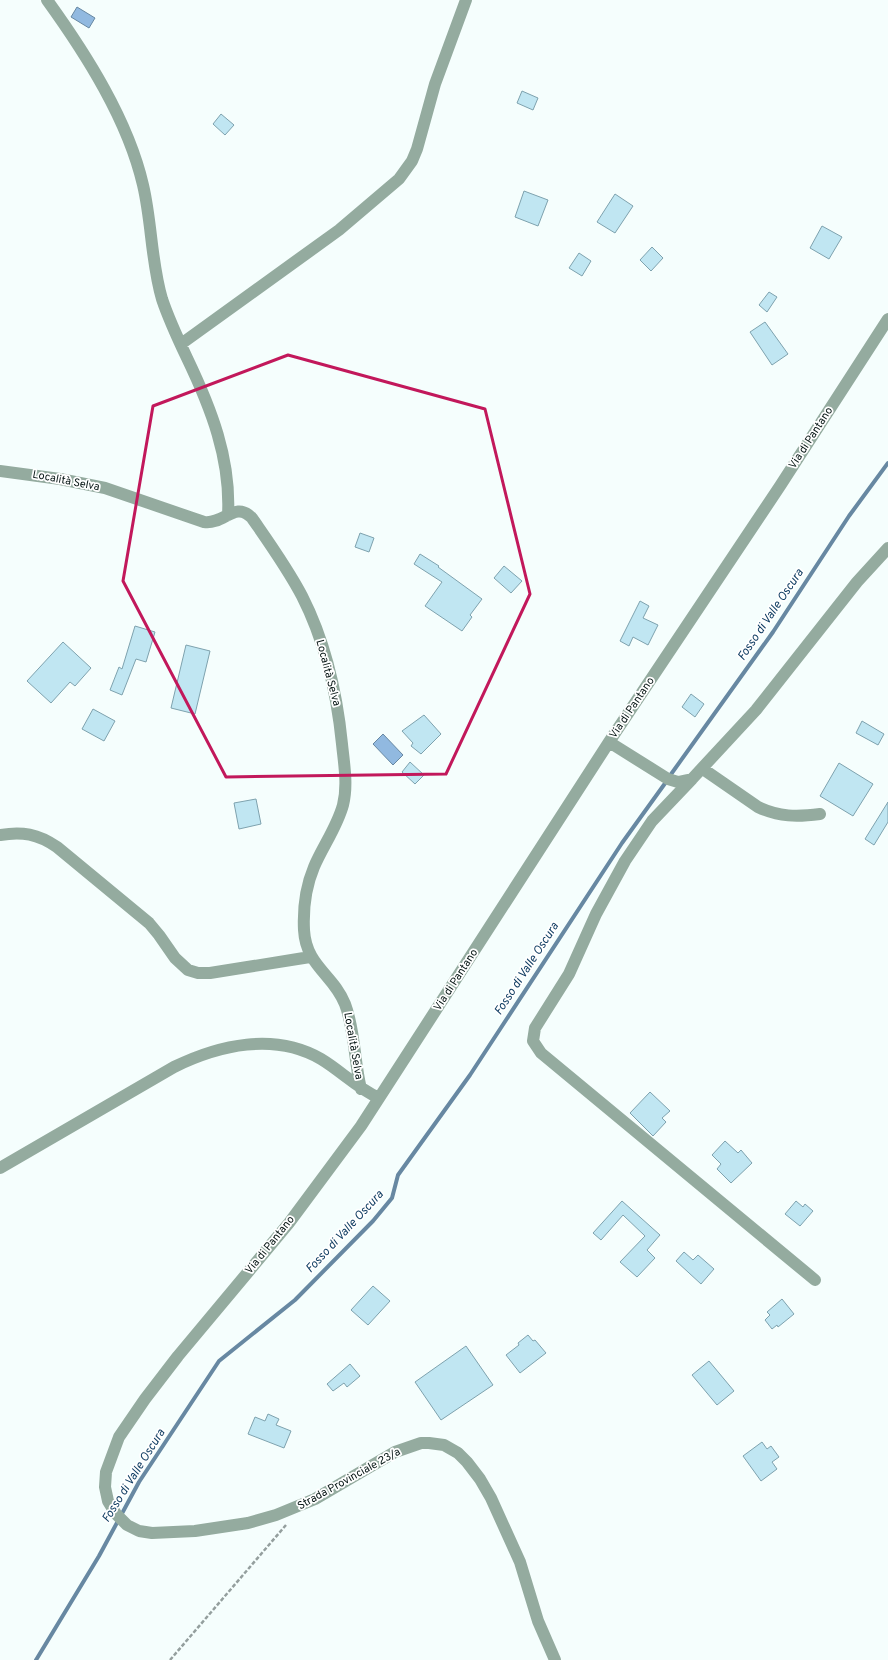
<svg xmlns="http://www.w3.org/2000/svg" width="888" height="1660" font-family="Overpass,sans-serif">
<style>
.water{fill:#91b9e0;stroke:#6788a2}
.lines{fill:none;stroke-linecap:round;stroke-linejoin:round}
.stream{stroke:#6788a2;stroke-width:4}
.building{fill:#c0e6f2;stroke:#7ea2ae}
.path{stroke:#949f9e;stroke-width:2.5;stroke-dasharray:4 2;stroke-linecap:butt}
.minor{stroke:#94ab9f;stroke-width:12}
.marked{fill:none;stroke:#c2185b;stroke-width:3;stroke-linejoin:round}
.labels{text-anchor:middle;dominant-baseline:central;stroke-width:3.5;stroke-linejoin:round;paint-order:stroke}
.street-label{font-size:11px;fill:#051413;stroke:#fff}
.water-label{font-size:12px;font-style:italic;fill:#103d62;stroke:#fff}
</style>
<rect width="100%" height="100%" fill="#f5fefd"/>
<path class="water" d="M77,7L95,18L89,28L71,17Z
M383,734L403,755L393,765L373,744Z"/>
<g class="lines">
<path class="stream" d="M669,777L773,632L849,516L888,463
M36,1660L99,1556L139,1482L219,1361L295,1300L373,1221L392,1198L398,1175L470,1075L622,843L666,782"/>
</g>
<path class="building" d="M522,91L538,98L533,110L517,103Z
M221,114L234,125L225,135L213,124Z
M524,191L548,200L538,226L515,217Z
M615,194L633,206L615,233L597,222Z
M822,226L842,237L829,259L810,248Z
M652,247L663,258L651,271L640,260Z
M579,253L591,261L582,276L569,268Z
M769,292L777,297L767,312L759,305Z
M765,322L788,354L772,365L750,332Z
M360,533L374,538L369,552L355,547Z
M420,554L439,566L438,567L482,599L470,615L472,617L462,631L425,606L442,582L414,564Z
M504,566L522,581L511,593L494,578Z
M640,601L649,606L643,618L658,625L648,645L633,637L629,646L620,641Z
M135,626L155,632L146,662L136,659L122,695L110,690L119,667L122,669Z
M63,642L91,668L75,686L70,682L51,703L27,681Z
M186,645L210,651L195,714L171,708Z
M691,694L704,704L695,717L682,707Z
M93,709L115,721L104,741L82,729Z
M424,715L441,734L421,754L411,746L413,743L402,731Z
M862,721L884,734L878,745L856,733Z
M410,762L424,775L415,784L402,772Z
M839,763L873,784L853,816L820,796Z
M256,799L261,824L239,829L234,803Z
M888,802V822L874,845L865,839Z
M650,1092L670,1111L662,1118L666,1122L653,1136L630,1113Z
M725,1141L738,1153L741,1150L752,1163L731,1183L717,1169L721,1164L712,1155Z
M622,1201L660,1235L647,1250L655,1258L637,1277L620,1262L645,1236L623,1215L601,1240L593,1233Z
M796,1201L803,1207L805,1204L813,1211L800,1226L785,1214Z
M684,1252L693,1260L698,1255L714,1269L701,1284L676,1261Z
M373,1286L390,1301L368,1325L351,1310Z
M782,1299L794,1314L778,1327L777,1325L772,1329L765,1320L770,1315L767,1312Z
M528,1335L533,1341L535,1340L546,1353L520,1373L506,1355L519,1345L518,1343Z
M466,1346L493,1385L441,1420L415,1382Z
M709,1361L734,1391L717,1405L692,1375Z
M350,1364L360,1376L347,1387L344,1383L333,1391L327,1384Z
M268,1414L279,1419L276,1425L291,1431L284,1448L248,1434L255,1417L265,1421Z
M762,1442L767,1449L771,1446L779,1457L772,1462L777,1469L761,1481L743,1456Z"/>
<g class="lines">
<path class="path" d="M170,1660L286,1525"/>
<path class="minor" d="M47,0C86,54 128,120 143,185C152,223 151,262 162,299C169,320 178,339 187,358C211,408 231,459 228,515
M181,344L339,230L399,179L412,161L417,149L435,84L466,0
M0,471L60,479L105,488L204,522C224,525 235,500 252,518C270,544 288,569 302,596C325,641 337,694 342,744C344,764 348,785 343,805C337,827 323,846 314,867C306,886 303,909 304,930C306,966 333,974 345,1004C355,1030 354,1061 361,1089
M609,742L668,779L678,782L692,779L756,710L857,582L888,548
M703,769L758,807C779,817 797,817 820,814
M692,779L652,821L625,861L596,914L569,974L535,1028L533,1041L541,1053L815,1280
M0,835C22,831 38,834 57,847L149,923L159,935L175,958L188,970L198,973H210L310,957
M0,1168L174,1067C219,1045 274,1032 321,1059C341,1071 357,1088 379,1098
M555,1660L538,1621L520,1562L491,1498L480,1479L467,1462L458,1453L444,1445L429,1443H421L395,1452L315,1499L276,1515L248,1523L195,1531L152,1533L139,1531L127,1525L116,1514L108,1501L105,1487L106,1472L119,1437L145,1399L178,1356L289,1223L361,1126L609,742L780,486L888,319"/>
</g>
<path class="marked" d="M288,355L485,409L530,594L446,774L226,777L123,581L153,406Z"/>
<g class="labels">
<g class="street-label">
<text transform="translate(811 438) rotate(-57)">Via di Pantano</text>
<text transform="translate(66 481) rotate(11)">Località Selva</text>
<text transform="translate(328 673) rotate(75)">Località Selva</text>
<text transform="translate(632 708) rotate(-56)">Via di Pantano</text>
<text transform="translate(456 980) rotate(-57)">Via di Pantano</text>
<text transform="translate(353 1046) rotate(80)">Località Selva</text>
<text transform="translate(270 1245) rotate(-51)">Via di Pantano</text>
<text transform="translate(349 1479) rotate(-29)">Strada Provinciale 23/a</text>
</g>
<g class="water-label">
<text transform="translate(771 615) rotate(-56)">Fosso di Valle Oscura</text>
<text transform="translate(527 969) rotate(-57)">Fosso di Valle Oscura</text>
<text transform="translate(345 1232) rotate(-47)">Fosso di Valle Oscura</text>
<text transform="translate(134 1476) rotate(-58)">Fosso di Valle Oscura</text>
</g>
</g>
</svg>
